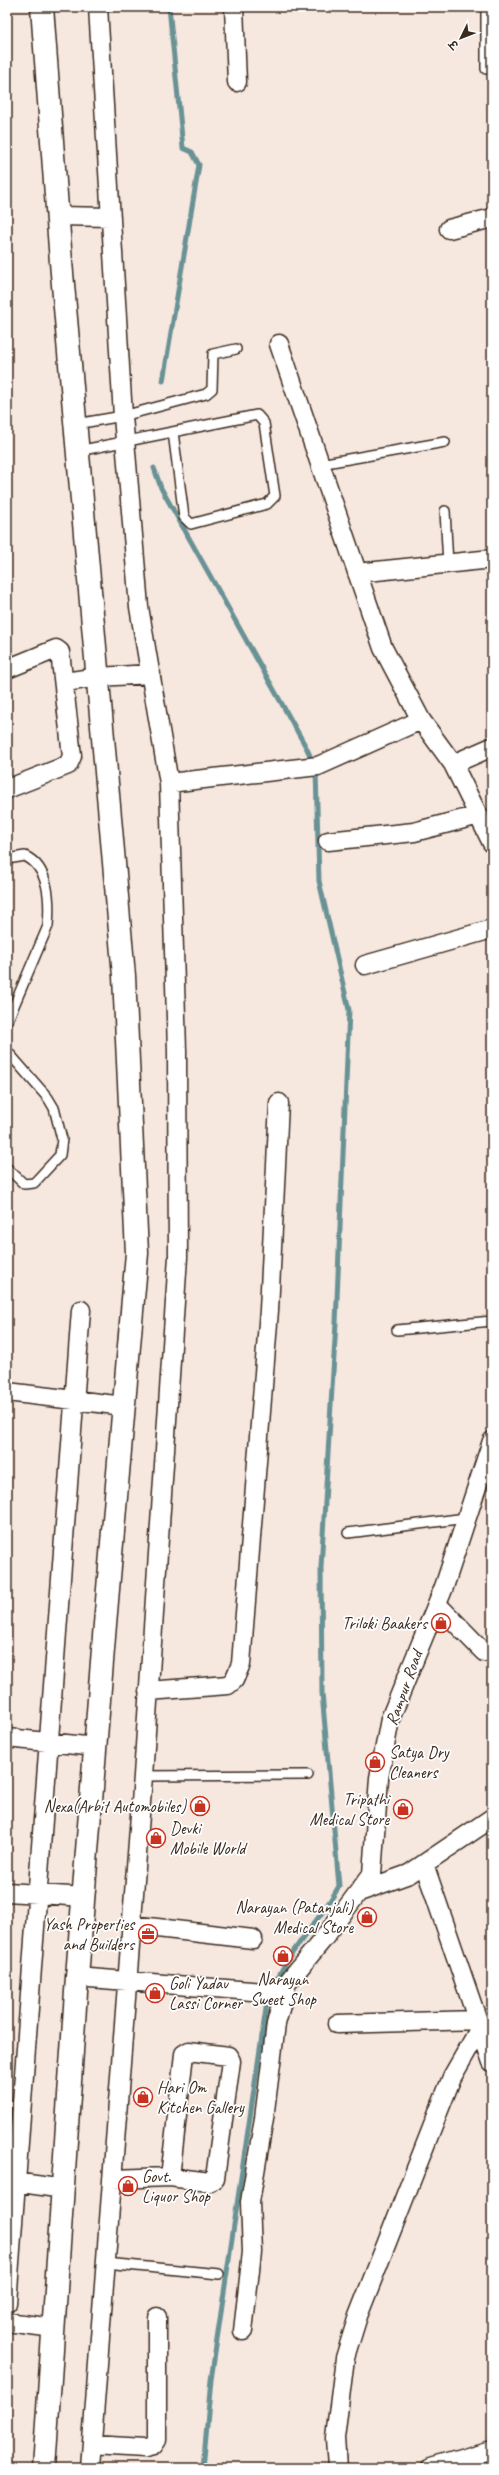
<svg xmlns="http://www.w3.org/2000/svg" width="499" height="2475" font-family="Caveat,'Playpen Sans Deva',sans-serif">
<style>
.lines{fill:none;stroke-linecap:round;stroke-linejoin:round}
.stream{stroke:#699295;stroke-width:5}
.service-casing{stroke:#3b2a1e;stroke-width:12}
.minor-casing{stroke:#3b2a1e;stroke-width:21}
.secondary-casing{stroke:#3b2a1e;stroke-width:25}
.service{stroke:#fff;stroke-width:9}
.minor{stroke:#fff;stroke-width:18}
.secondary{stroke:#fff;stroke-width:22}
.labels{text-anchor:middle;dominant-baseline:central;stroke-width:3.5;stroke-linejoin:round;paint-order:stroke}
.poi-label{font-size:17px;fill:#3b2a1e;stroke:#fff;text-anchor:end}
.street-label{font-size:17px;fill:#3b2a1e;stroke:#fff}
</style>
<rect width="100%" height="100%" fill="#f6e7df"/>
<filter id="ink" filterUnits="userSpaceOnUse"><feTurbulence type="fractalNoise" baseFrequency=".025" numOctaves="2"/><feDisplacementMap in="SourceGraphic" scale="8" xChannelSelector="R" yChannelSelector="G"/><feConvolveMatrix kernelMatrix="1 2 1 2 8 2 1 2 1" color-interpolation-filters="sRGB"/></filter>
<g filter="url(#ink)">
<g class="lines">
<path class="stream" d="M163,381L199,165L192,152L183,148L169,7
M154,468L161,488L306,747L313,762
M276,1982C291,1947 321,1920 339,1886L322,1693L321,1567L336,1323L349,1010L319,881L316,770
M203,2468L211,2380L267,2002L270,1994"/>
<defs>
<path id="service" d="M486,7V69
M76,424L123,416L206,394L212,389L213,354L236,349
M78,451L257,415L264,423L275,496L267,504L191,524L184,517L173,432
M320,464L445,442
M445,511L448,564
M7,859L25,856C50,868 50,902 48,926L7,1022
M7,1051L48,1098L54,1108L62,1139L60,1155L34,1183L24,1184L7,1168
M397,1330L492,1321
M348,1533L466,1518
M143,1776L308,1775
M106,2263L219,2274"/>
<path id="minor" d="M234,7L237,82
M58,216L111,217
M449,229L492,218
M279,344L383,648L421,720L453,764L492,843
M357,573L492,559
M7,669L56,649L60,652L72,756L68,765L7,789
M65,682L98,677L151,674
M453,764L492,747
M169,783L318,766L421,720
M328,841L414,832L479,815
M365,965L492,929
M7,1392L124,1406
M437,1604L484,1652L492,1649
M148,1691L228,1685L234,1680L241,1664L269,1310L279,1103
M7,1738L96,1747
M424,1864L492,2062
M7,1892L85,1897
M359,1892L409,1874L492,1818
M131,1925L253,1939
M77,1977L263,1992L287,1983L324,1938L372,1874L379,1778L390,1719L444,1587L492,1441
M337,2024L478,2020
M112,2179L170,2177L210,2182L215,2178L231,2061L228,2056L189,2051L184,2054L170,2177
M7,2181L64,2189
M7,2303L81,1310
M7,2322L54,2328
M243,2331L252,2252L250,2202L264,2118L276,2024L287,1983
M92,2445L145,2448L153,2446L157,2440V2317
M90,2468L143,1776L178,1257L177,1051L169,783L139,607L123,416L98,7
M337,2468L335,2438L345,2358L358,2316L452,2077L480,2028
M430,2468L492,2450"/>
<path id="secondary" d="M42,7L61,262L124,976L137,1253L105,1624L77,1977L44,2468"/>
</defs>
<use href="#service" class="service-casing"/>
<use href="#minor" class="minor-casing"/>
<use href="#secondary" class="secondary-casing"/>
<use href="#service" class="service"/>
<use href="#minor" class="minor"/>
<use href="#secondary" class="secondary"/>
</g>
</g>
<defs>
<symbol id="shop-ring" viewBox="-11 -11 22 22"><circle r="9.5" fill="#fff" stroke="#c8321e" stroke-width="1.5"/><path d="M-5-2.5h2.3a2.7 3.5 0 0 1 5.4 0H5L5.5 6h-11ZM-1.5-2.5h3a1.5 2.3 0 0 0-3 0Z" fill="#c8321e"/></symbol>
<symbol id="office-ring" viewBox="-11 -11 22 22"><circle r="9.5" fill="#fff" stroke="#c8321e" stroke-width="1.5"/><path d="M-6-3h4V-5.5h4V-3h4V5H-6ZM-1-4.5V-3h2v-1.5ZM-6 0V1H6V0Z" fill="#c8321e"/></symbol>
</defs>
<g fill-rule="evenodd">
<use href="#shop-ring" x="430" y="1612" width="22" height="22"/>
<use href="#shop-ring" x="364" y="1751" width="22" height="22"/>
<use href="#shop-ring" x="189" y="1795" width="22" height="22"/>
<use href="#shop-ring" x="392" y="1798" width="22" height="22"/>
<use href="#shop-ring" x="145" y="1827" width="22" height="22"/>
<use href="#shop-ring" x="356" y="1906" width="22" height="22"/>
<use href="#office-ring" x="137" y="1923" width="22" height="22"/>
<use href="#shop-ring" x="272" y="1945" width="22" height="22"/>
<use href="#shop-ring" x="144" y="1982" width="22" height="22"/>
<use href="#shop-ring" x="132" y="2086" width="22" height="22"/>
<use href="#shop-ring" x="117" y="2175" width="22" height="22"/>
</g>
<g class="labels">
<g class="poi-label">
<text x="427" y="1623">Triloki Baakers</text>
<text x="389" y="1752" text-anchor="start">Satya Dry<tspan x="389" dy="20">Cleaners</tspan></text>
<text x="389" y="1799">Tripathi<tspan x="389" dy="20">Medical Store</tspan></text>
<text x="186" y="1806">Nexa(Arbit Automobiles)</text>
<text x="170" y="1828" text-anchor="start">Devki<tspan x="170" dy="20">Mobile World</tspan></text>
<text x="353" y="1907">Narayan (Patanjali)<tspan x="353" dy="20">Medical Store</tspan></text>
<text x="134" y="1924">Yash Properties<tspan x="134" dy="20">and Builders</tspan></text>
<text x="283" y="1979" text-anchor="middle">Narayan<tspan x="283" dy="20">Sweet Shop</tspan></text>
<text x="169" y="1983" text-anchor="start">Goli Yadav<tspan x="169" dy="20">Lassi Corner</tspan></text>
<text x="157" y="2087" text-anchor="start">Hari Om<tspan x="157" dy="20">Kitchen Gallery</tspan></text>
<text x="142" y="2176" text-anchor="start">Govt.<tspan x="142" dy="20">Liquor Shop</tspan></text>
</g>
<g class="street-label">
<text transform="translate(404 1688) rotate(-70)">Rampur Road</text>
</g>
</g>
<rect width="499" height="2475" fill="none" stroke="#fff" stroke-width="24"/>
<rect x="12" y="12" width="475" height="2451" fill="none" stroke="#3b2a1e" stroke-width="1.5" filter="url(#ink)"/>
<g transform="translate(461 38) rotate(227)" stroke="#ffffff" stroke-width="3" paint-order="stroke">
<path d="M0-3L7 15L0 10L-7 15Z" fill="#3b2a1e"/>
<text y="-6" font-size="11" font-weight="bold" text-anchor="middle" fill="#3b2a1e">उ</text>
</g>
</svg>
